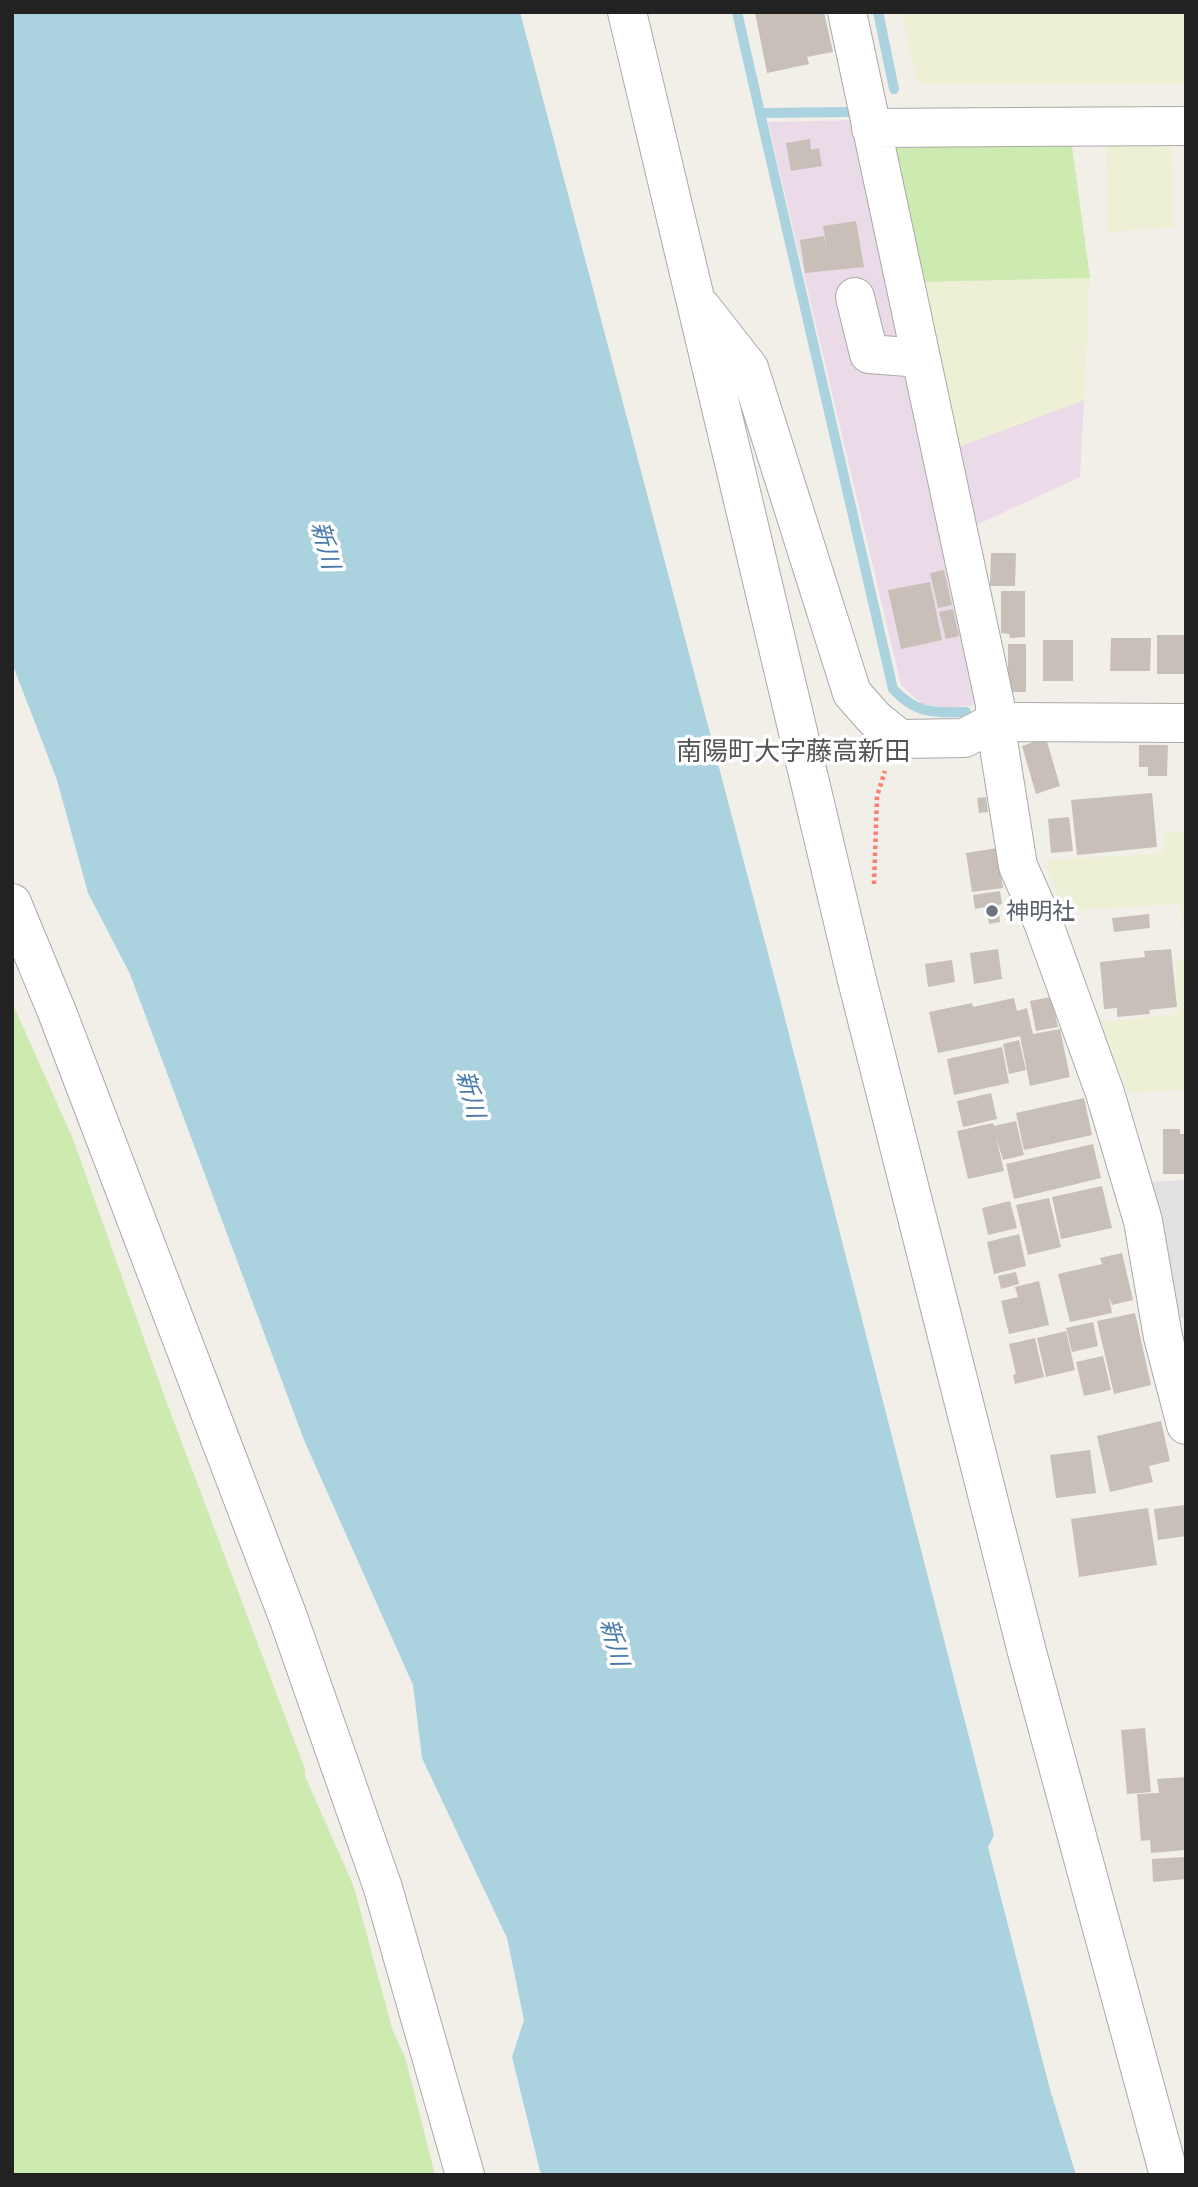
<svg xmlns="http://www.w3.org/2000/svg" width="1198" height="2187" font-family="'Space Grotesk','Noto Sans JP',sans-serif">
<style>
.industrial{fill:#ebdbe8}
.farmland{fill:#eef0d5}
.grass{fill:#cdebb0}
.parking{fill:#e2e2e2}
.water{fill:#aad3df}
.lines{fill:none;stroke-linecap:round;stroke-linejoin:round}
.stream{stroke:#aad3df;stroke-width:10}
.building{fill:#c7bfb8}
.minor-casing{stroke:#a9a9a9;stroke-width:40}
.path{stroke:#fa8072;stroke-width:4.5;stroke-dasharray:3.5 3.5;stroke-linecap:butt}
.minor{stroke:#fff;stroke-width:38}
.worship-dot{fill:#6b7280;stroke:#fff;stroke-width:2.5}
.labels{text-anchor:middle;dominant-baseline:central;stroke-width:7;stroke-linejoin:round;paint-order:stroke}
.worship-label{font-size:23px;fill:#5b616d;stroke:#fff;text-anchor:start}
.water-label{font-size:24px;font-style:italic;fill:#4a7aab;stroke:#fff}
.quarter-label{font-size:26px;fill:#555;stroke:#fff}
</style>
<rect width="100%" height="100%" fill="#f2efe9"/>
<path class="industrial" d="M856,120L979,704L949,709L922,704L901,685L768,122Z
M1084,400L1080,477L972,527L958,447Z"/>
<path class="farmland" d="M902,12H1186V84H917Z
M1106,139H1172L1173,227L1107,232Z
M1090,278L1084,400L958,447L921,282Z
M1186,832V1090L1128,1093L1102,1022L1179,1014L1175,960L1185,958L1181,904L1065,911L1044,860L1165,853L1164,833Z"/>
<path class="grass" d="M899,139H1071L1090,278L921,282L891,150Z
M12,1002L73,1139L164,1395L305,1769V1776L354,1887L392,2028L406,2060L435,2175H12Z"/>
<path class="parking" d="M1186,1180V1318H1178L1148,1182Z"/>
<path class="water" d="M12,12H520L779,995L994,1835L988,1847L1049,2086L1076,2175H541L512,2057L524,2020L507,1938L422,1758L413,1685L304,1440L130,974L88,893L57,780L12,663Z"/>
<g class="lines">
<path class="stream" d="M737,12L760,113L850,112
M878,12L894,89
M760,113L893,689C916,714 934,713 966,712"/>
</g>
<path class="building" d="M755,12H824L833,52L807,57L809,64L767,73Z
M810,139L811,150L819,148L822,166L791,171L786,143Z
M856,221L864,267L805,273L800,240L824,236L828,255L823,226Z
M991,553H1016L1015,586H990Z
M944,570L952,605L938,608L930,573Z
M930,582L942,640L901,649L888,590Z
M1001,591H1025V637L1010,638L1009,634L1001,633Z
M953,609L959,636L946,639L939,612Z
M1157,635H1186V674H1157Z
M1111,638H1151L1150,671H1110Z
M1043,640H1073V681H1043Z
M1008,644H1026V692H1008Z
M1046,738L1060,786L1036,794L1022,746Z
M1139,745H1168L1167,776H1148V767H1139Z
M1152,793L1157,847L1077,855L1071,800Z
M986,797L988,812L979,813L977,798Z
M1069,817L1073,851L1051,853L1048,819Z
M997,848L1003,888L972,892L966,853Z
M1000,891L1002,904L998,905L1000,922L989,924L986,907L975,909L973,895Z
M1149,914L1150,928L1114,932L1112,918Z
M998,949L1002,979L974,984L970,953Z
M1171,949L1177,1007L1149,1010L1150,1014L1117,1017V1008L1104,1009L1100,962L1145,957L1144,951Z
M952,960L955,982L928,987L925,964Z
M1051,997L1058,1027L1036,1031L1030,1001Z
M1014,998L1017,1011L1027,1008L1033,1034L1060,1029L1070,1077L1030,1086L1020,1036L938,1053L929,1012L972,1003L973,1007Z
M1019,1040L1026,1070L1009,1074L1003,1044Z
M1002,1047L1009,1083L954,1095L947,1059Z
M991,1093L997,1119L963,1127L957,1101Z
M1084,1098L1092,1135L1024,1150L1016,1113Z
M1016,1121L1024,1155L1003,1160L996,1137L1004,1171L968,1179L957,1131L993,1123L994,1126Z
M1163,1129H1180V1134H1186V1174H1163Z
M1093,1144L1101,1178L1014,1199L1006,1164Z
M1102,1186L1112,1228L1061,1239L1052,1197Z
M1049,1198L1061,1247L1028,1255L1016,1205Z
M1010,1201L1017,1228L988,1235L982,1208Z
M1019,1234L1026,1266L994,1274L987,1242Z
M1122,1253L1133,1300L1112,1305L1109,1297L1112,1313L1070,1322L1058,1274L1102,1264L1100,1258Z
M1016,1272L1019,1284L1001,1289L998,1276Z
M1039,1281L1049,1325L1009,1334L1001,1301L1018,1297L1015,1287Z
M1135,1313L1151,1385L1114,1394L1097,1321Z
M1093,1322L1098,1346L1072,1352L1066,1328Z
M1066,1331L1075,1370L1046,1377L1037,1338Z
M1035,1338L1044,1377L1015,1384L1013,1375L1016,1374L1009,1344Z
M1103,1356L1111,1390L1084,1396L1076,1362Z
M1161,1421L1170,1461L1149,1466L1153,1482L1110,1492L1097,1436Z
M1090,1450L1096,1493L1056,1498L1050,1455Z
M1184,1505L1186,1536L1158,1540L1154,1509Z
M1148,1508L1157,1565L1079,1577L1071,1519Z
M1145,1728L1151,1792L1127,1794L1121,1730Z
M1186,1777V1850L1151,1853L1150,1840L1141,1841L1137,1794L1159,1793L1157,1779Z
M1185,1857L1186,1879L1153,1882L1152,1859Z"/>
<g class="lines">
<defs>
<path id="minor" d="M627,12L856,976L1027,1652L1169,2175
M847,12L995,704V722L1018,866L1043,922L1105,1093L1143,1221L1163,1337L1186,1425
M871,128L1186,126
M855,297L869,354L921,358
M702,308L749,368L852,693L875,719L900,739L964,738L995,722L1186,723
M12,903L57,1012L288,1617L383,1888L465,2175"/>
</defs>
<use href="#minor" class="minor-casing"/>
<path class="path" d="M874,884L877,796L885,771"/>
<use href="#minor" class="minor"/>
</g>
<circle class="worship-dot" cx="992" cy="911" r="7"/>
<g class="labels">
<g class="worship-label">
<text x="1006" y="911">神明社</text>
</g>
<g class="water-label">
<text transform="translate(326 545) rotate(75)">新川</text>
<text transform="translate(471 1094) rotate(75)">新川</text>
<text transform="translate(615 1642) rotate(75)">新川</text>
</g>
<g class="quarter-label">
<text x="793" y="751">南陽町大字藤高新田</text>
</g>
</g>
<rect width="1198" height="2187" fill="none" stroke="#222222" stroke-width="28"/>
</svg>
